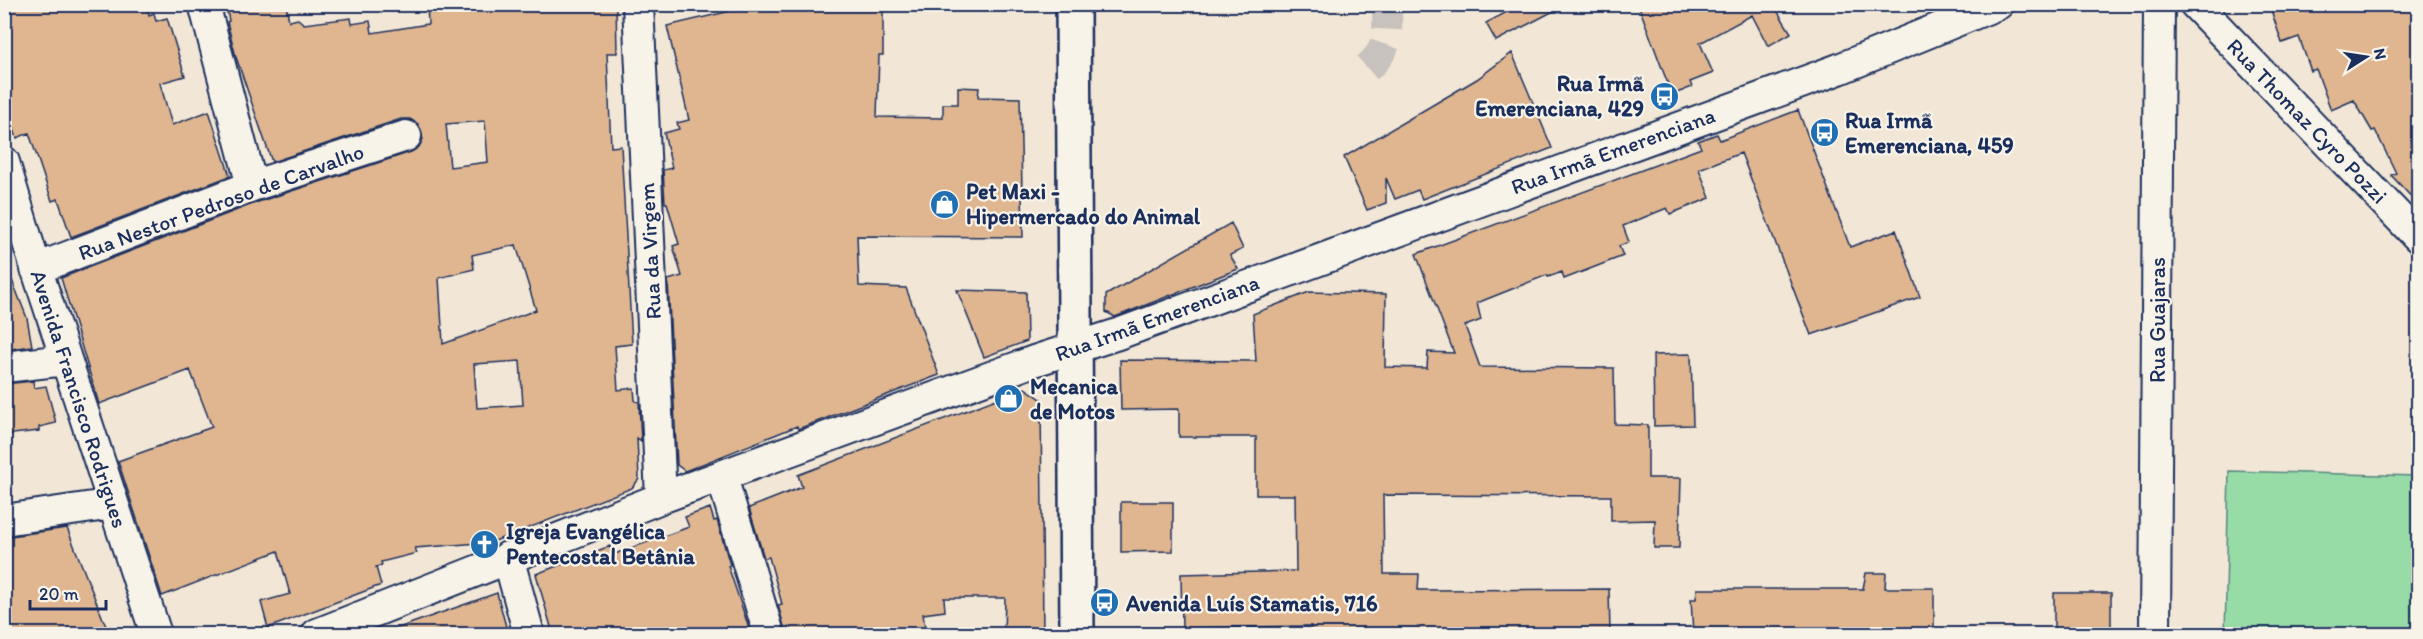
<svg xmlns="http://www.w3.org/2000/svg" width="2423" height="639" font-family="Itim,sans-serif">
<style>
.green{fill:#97dba7;stroke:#598582;stroke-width:1.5}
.building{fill:#dfb690;stroke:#1b2f5e;stroke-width:1.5;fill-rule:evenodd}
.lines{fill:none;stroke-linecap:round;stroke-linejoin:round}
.minor-tunnel{stroke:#c7c2be;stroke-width:30;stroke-dasharray:30 15;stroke-linecap:butt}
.minor-casing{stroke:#1b2f5e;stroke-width:34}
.major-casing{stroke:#1b2f5e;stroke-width:38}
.minor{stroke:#f7f3e8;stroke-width:30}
.major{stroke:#f7f3e8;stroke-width:33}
.labels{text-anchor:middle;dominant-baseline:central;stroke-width:4.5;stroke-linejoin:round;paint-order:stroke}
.poi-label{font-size:22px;font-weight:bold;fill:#1b2f5e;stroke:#f7f3e8;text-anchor:start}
.street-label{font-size:22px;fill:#1b2f5e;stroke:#f7f3e8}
</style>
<rect width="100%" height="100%" fill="#f2e7d6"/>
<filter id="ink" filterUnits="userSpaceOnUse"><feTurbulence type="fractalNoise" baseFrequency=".0167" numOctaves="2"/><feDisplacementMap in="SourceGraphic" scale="12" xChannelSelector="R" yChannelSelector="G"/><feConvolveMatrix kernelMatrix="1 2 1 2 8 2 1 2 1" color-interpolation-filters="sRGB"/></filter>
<g filter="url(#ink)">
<path class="green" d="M2229,471L2418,476V634H2225Z"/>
<path class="building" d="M4,4H146L149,15L154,13L156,21L167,18L185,76L160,83L172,125L209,111L230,176L71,237L58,199L52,201L29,133L17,138L4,100Z
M226,4H286L289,21L298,19L304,24L351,18L352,24L370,21L372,33L428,24L427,4H616L617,53H607L611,147L621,146L632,344L615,346L618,390L634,388L635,401L639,402L641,441L637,438L639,479L632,488L492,542L415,548L417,553L381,562L382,565L376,567L381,585L268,628L261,602L290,594L278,551L162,596L118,461L212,427L190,370L99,404L61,278L258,202L411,152L419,147L423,139L418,124L410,119H401L272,162L236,57L227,22L229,21ZM485,121L488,162L450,167L446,124ZM516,245L536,310L443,344L439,278L474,269L472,255ZM520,361L523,405L477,408L474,364Z
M760,4H883V55H879L877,117L943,118V104H958V87L979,88L978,97L1020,98L1023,237L857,236L859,286L906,288L939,375L798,429L797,426L685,471L677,465L668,280L682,276L673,246L679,244L667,203H665L663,170L672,168L664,133L679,129L677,123L689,120L667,26Z
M1522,4H1567L1496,41L1486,23Z
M1638,4H1773L1791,33L1768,46L1752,15L1700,43L1713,73L1690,82L1692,87L1672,95Z
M2269,4H2418V204L2391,175L2396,173L2375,130L2372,131L2354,100L2331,110L2316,69L2311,71L2299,37L2282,43Z
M1512,53L1552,148L1422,199L1418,190L1395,199L1386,178V203L1367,210L1344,157L1477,79Z
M1798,110L1850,247L1896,230L1920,297L1811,335L1741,153L1699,169L1710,198L1670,214L1667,208L1623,226L1629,242L1619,246L1623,256L1564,279L1562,272L1548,277L1547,275L1477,303L1481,320L1465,326L1480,367L1614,368L1615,424L1648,425V478H1681L1679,548H1654L1655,520L1611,521V496L1383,495L1384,574H1419L1418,590L1609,589L1610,634H1311V626L1182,628L1181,574L1296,571L1295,495H1256V437H1179V409L1121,410L1120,360L1256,361L1253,314L1309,292L1386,294L1385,367L1427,368L1428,352L1454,353L1416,254L1701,148L1698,141L1717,134L1720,140Z
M1231,223L1243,249L1230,255L1238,269L1115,317L1106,312V295Z
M6,265L27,318L32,346L4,350Z
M957,290L1026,292L1027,341L984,357Z
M1691,354L1693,425L1654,426L1653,355Z
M33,381L34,388L46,386L56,423L39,427V431L4,435V384Z
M1025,388L1041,399L1043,634H1004L1005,598H944L945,611L923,614L926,634H900L899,628L874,634H786L778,605L782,604L769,557L764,558L749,508L802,487L798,475Z
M1121,502H1173V551L1121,552Z
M710,508L714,521L717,520L730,565L728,566L751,634H553L536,574L610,546L612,555L689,527L685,517Z
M67,528L109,634H4V537Z
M1866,573H1886L1885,588H1934V634H1693L1691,599H1696L1697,589H1863Z
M497,593L508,634H388L387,632Z
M2054,593H2111V634H2054Z"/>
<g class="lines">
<path class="minor-tunnel" d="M1367,68C1391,47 1387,34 1387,4"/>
<defs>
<path id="minor" d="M204,4L252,186
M638,4L661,498
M2195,4L2418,237
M4,162L29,246L156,634
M36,269L252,186L406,136
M4,367L66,360
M722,477L769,634
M4,520L113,504
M508,557L529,634
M317,634L661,498L1034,361L1118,334L1839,69L1998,4
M2155,634L2159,4"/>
<path id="major" d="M1073,4L1077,634"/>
</defs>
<use href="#minor" class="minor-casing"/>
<use href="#major" class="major-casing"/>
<use href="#minor" class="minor"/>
<use href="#major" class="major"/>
</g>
</g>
<defs>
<symbol id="bus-disc" viewBox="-11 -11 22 22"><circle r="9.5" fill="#1f6fb2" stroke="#f7f3e8"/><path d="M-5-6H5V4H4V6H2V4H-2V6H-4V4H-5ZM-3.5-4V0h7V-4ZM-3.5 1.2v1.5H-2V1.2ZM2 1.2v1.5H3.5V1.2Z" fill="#fff"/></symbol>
<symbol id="shop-disc" viewBox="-11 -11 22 22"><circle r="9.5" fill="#1f6fb2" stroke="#f7f3e8"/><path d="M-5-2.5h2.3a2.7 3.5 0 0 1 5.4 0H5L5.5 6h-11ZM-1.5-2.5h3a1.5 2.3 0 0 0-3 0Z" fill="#fff"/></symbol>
<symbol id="church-disc" viewBox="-11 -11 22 22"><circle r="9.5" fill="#1f6fb2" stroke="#f7f3e8"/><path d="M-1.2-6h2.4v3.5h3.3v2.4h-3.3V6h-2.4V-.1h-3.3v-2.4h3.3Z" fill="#fff"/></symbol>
</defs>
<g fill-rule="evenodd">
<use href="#bus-disc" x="1648" y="80" width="33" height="33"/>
<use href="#bus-disc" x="1808" y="116" width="33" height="33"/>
<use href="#shop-disc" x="928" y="188" width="33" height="33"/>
<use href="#shop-disc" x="992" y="382" width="33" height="33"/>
<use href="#church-disc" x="468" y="528" width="33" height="33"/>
<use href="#bus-disc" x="1088" y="586" width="33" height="33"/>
</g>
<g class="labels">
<g class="poi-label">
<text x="1644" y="83" text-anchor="end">Rua Irmã<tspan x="1644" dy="25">Emerenciana, 429</tspan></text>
<text x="1845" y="120">Rua Irmã<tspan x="1845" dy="25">Emerenciana, 459</tspan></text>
<text x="966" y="191">Pet Maxi -<tspan x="966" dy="25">Hipermercado do Animal</tspan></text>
<text x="1030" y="386">Mecanica<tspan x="1030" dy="25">de Motos</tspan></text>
<text x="506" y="531">Igreja Evangélica<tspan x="506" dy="25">Pentecostal Betânia</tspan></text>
<text x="1126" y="603">Avenida Luís Stamatis, 716</text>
</g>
<g class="street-label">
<text transform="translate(2307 121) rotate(46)">Rua Thomaz Cyro Pozzi</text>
<text transform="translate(1613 151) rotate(-20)">Rua Irmã Emerenciana</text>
<text transform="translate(221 202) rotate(-20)">Rua Nestor Pedroso de Carvalho</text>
<text transform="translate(650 251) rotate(-93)">Rua da Virgem</text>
<text transform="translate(1157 318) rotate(-20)">Rua Irmã Emerenciana</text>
<text transform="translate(2157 320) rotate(-90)">Rua Guajaras</text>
<text transform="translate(79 399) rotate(72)">Avenida Francisco Rodrigues</text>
</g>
</g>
<rect width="2423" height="639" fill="none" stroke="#f7f3e8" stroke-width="24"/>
<rect x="12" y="12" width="2399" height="615" fill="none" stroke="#1b2f5e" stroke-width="2" filter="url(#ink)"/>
<g transform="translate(2366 57) rotate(78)" stroke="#f7f3e8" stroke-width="4.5" paint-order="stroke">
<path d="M0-4.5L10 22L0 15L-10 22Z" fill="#1b2f5e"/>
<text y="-9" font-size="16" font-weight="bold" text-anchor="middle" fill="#1b2f5e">N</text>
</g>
<path d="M30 600v9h76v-9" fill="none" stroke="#1b2f5e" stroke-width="3"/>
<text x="39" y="600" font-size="18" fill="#1b2f5e" stroke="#f7f3e8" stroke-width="4.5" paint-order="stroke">20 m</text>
</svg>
